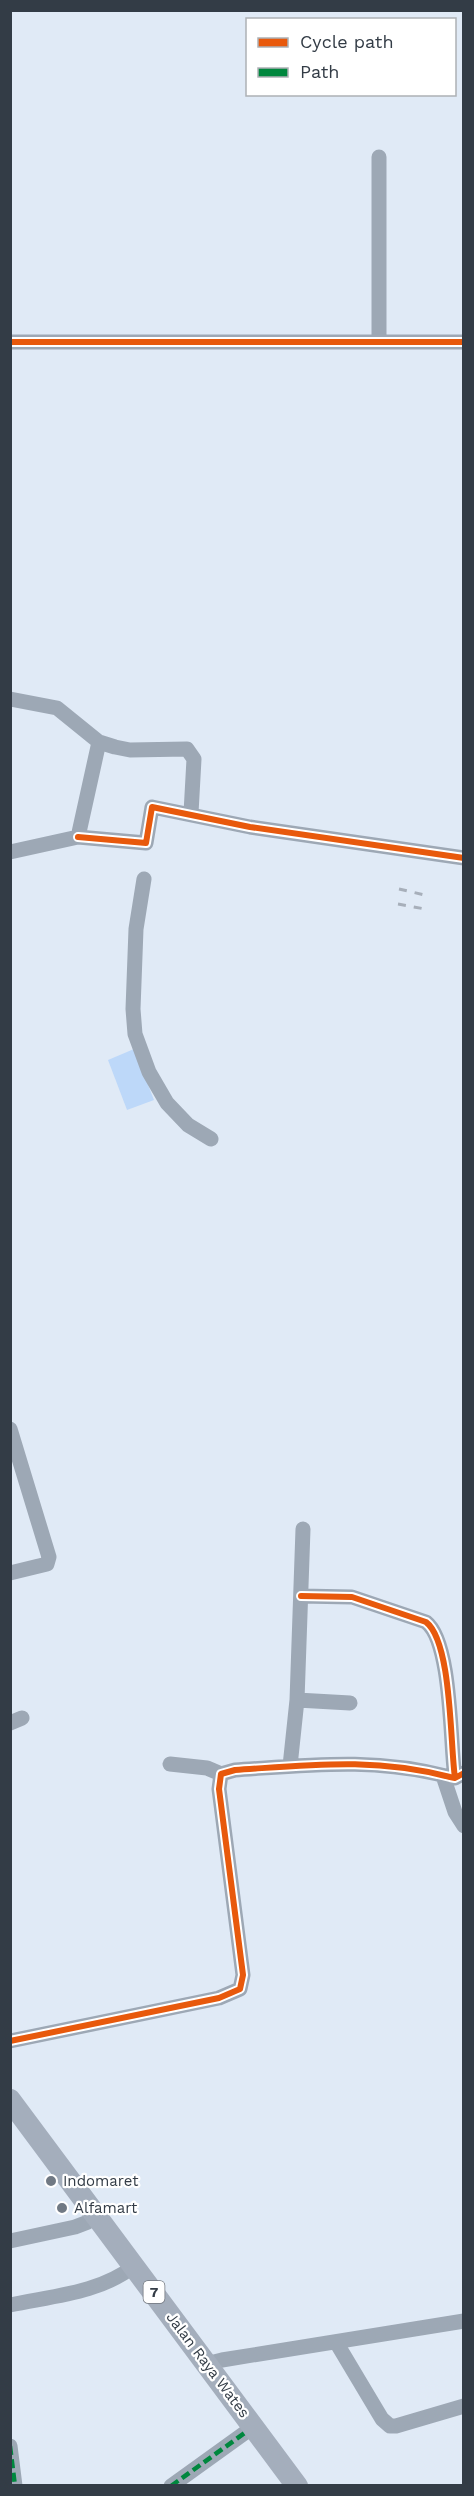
<svg xmlns="http://www.w3.org/2000/svg" width="474" height="2496" font-family="'Work Sans',sans-serif">
<style>
.green{fill:#bdd8f9}
.lines{fill:none;stroke-linecap:round;stroke-linejoin:round}
.minor{stroke:#9da8b5;stroke-width:15}
.highway{stroke:#a4aebc;stroke-width:22}
.rail{stroke:#a7afba;stroke-width:3;stroke-dasharray:8 8;stroke-linecap:butt}
.quiet{stroke:#00873e;stroke-width:4.5;stroke-dasharray:9 4.5;stroke-linecap:butt}
.cycleway-casing{stroke:#fff;stroke-width:10}
.cycleway{stroke:#e8590c;stroke-width:6}
.poi-dot{fill:#707984;stroke:#fff;stroke-width:2}
.labels{text-anchor:middle;dominant-baseline:central;stroke-width:4.5;stroke-linejoin:round;paint-order:stroke}
.shield{fill:#fff;stroke:#70767e;stroke-width:1.5}
.shield-label{font-size:14px;font-weight:bold;fill:#333c46}
.poi-label{font-size:15px;fill:#333c46;stroke:#fff;text-anchor:start}
.street-label{font-size:15px;fill:#333c46;stroke:#fff}
</style>
<rect width="100%" height="100%" fill="#e0eaf6"/>
<path class="green" d="M134,1049L154,1100L127,1110L108,1060Z"/>
<g class="lines">
<path class="minor" d="M10,342H464
M379,342V157
M10,699L57,708L99,742L115,747L130,750L187,749L194,759L191,813
M78,837L146,843L152,807L250,827L464,858
M10,852L78,837L99,742
M144,879L136,929L133,1009L135,1034L149,1072L167,1103L188,1125L211,1139
M10,1429L49,1557L47,1564L10,1573
M301,1596L352,1597L426,1622C452,1642 450,1744 455,1778
M297,1700L350,1703
M10,1723L22,1718
M170,1764L207,1768L221,1774
M290,1766L297,1700L303,1529
M443,1776L455,1812L464,1826
M10,2041L219,1998L240,1989L243,1975L219,1789L221,1774L235,1770C311,1765 374,1757 450,1777L455,1778L464,1773
M10,2241L75,2227L88,2222
M10,2305C52,2296 100,2293 134,2266
M336,2342L382,2419L390,2426H396L464,2406
M206,2364L222,2360L464,2321
M10,2446L15,2486
M171,2486L246,2432"/>
<path class="highway" d="M10,2100L297,2486"/>
<path class="rail" d="M399,889L429,896
M398,904L425,909"/>
<path class="quiet" d="M10,2446L15,2486
M171,2486L246,2432"/>
<defs>
<path id="cycleway" d="M10,342H464
M78,837L146,843L152,807L250,827L464,858
M301,1596L352,1597L426,1622C452,1642 450,1744 455,1778
M10,2041L219,1998L240,1989L243,1975L219,1789L221,1774L235,1770C311,1765 374,1757 450,1777L455,1778L464,1773"/>
</defs>
<use href="#cycleway" class="cycleway-casing"/>
<use href="#cycleway" class="cycleway"/>
</g>
<g class="poi-dot">
<circle cx="51" cy="2181" r="6"/>
<circle cx="62" cy="2208" r="6"/>
</g>
<g class="labels">
<rect class="shield" x="143.5" y="2281" width="21" height="22" rx="4.5"/>
<g class="shield-label">
<text x="154" y="2292">7</text>
</g>
<g class="poi-label">
<text x="63" y="2181">Indomaret</text>
<text x="74" y="2208">Alfamart</text>
</g>
<g class="street-label">
<text transform="translate(208 2365) rotate(53)">Jalan Raya Wates</text>
</g>
</g>
<rect width="474" height="2496" fill="none" stroke="#333c46" stroke-width="24"/>
<rect x="246" y="18" width="210" height="78" fill="#ffffff" stroke="#adb1b5" stroke-width="1.5"/>
<rect x="258" y="38" width="30" height="9" fill="#e8590c" stroke="#adb1b5" stroke-width="1.5"/>
<text x="300" y="48" font-size="18" fill="#333c46">Cycle path</text>
<rect x="258" y="68" width="30" height="9" fill="#00873e" stroke="#adb1b5" stroke-width="1.5"/>
<text x="300" y="78" font-size="18" fill="#333c46">Path</text>
</svg>
